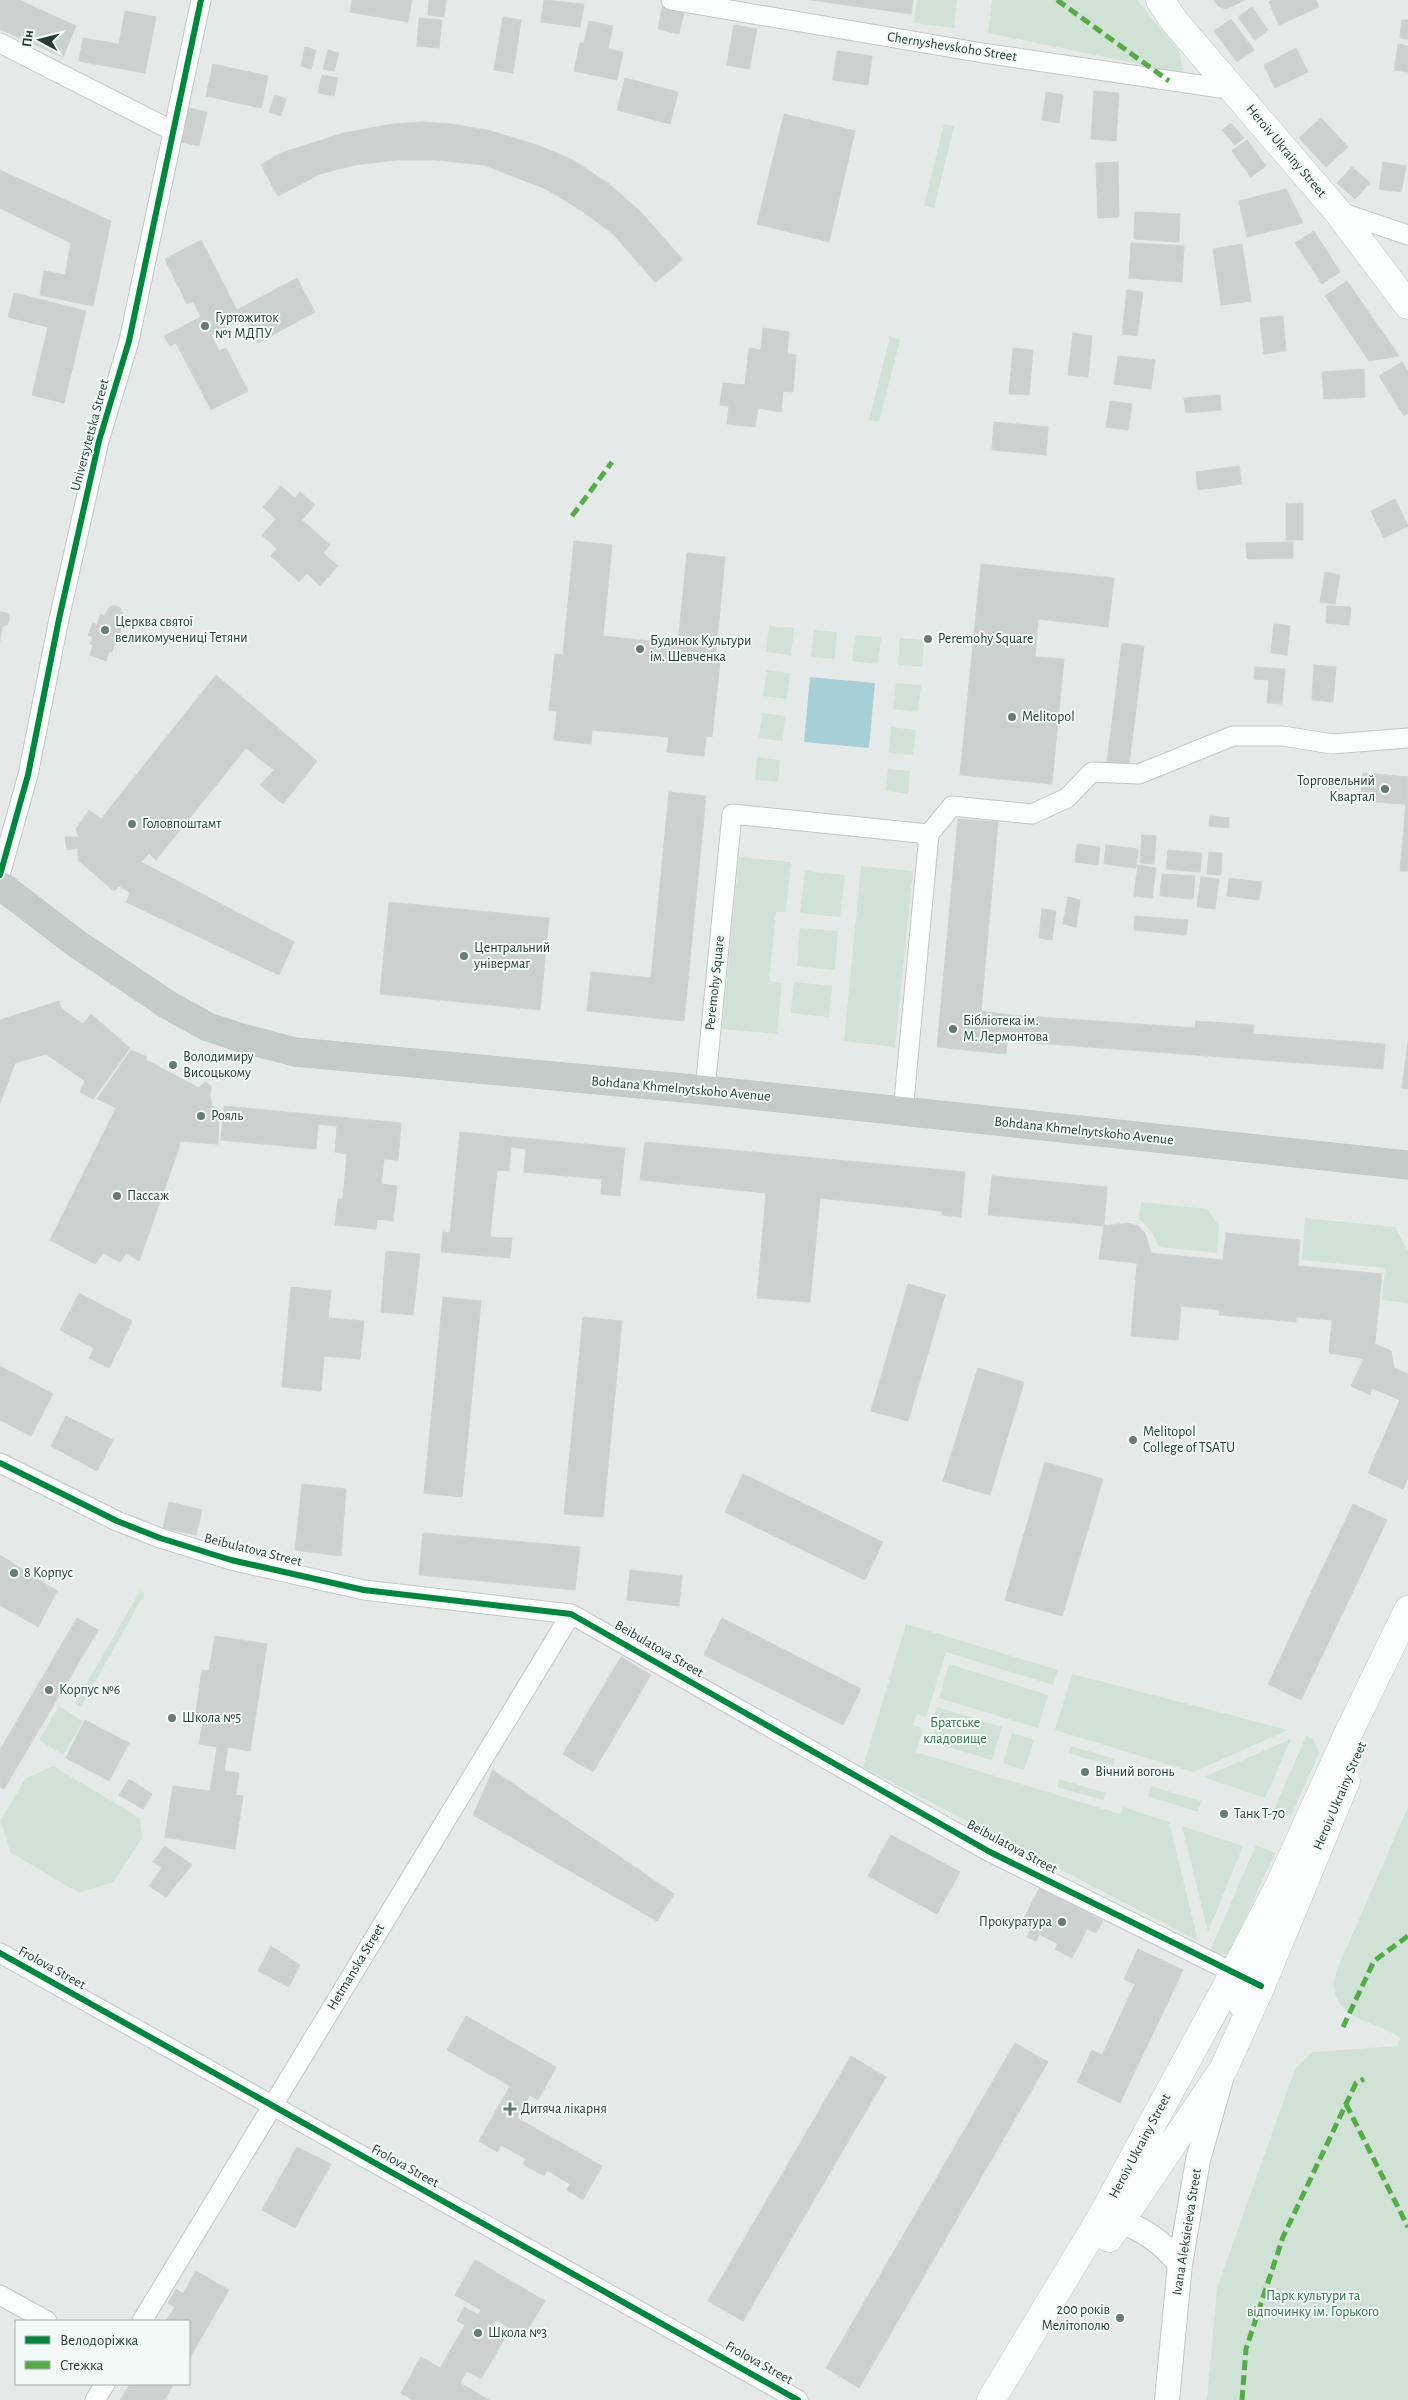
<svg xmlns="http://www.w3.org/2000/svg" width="1408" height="2400" font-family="'Alegreya Sans',sans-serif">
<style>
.green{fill:#cfe2d5}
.water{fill:#a7d0d6}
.building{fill:#ccd1cf;stroke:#ced3d1}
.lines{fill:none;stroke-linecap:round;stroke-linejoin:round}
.minor-casing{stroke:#c2c7c5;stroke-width:21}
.tertiary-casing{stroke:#c2c7c5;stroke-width:26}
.secondary-casing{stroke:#c1c7c5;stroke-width:29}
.trunk-casing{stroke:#bdc6c3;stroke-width:29}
.minor{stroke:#fbfcfc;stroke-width:19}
.tertiary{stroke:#fbfcfc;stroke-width:24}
.secondary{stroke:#fbfcfc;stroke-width:28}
.trunk{stroke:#c4ccca;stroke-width:28}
.quiet{stroke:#53ad45;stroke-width:5;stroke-dasharray:10 5;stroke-linecap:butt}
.cycleway-casing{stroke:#f3f9f6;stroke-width:9}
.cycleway{stroke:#00873e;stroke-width:6}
.poi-dot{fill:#677a74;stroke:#f3f9f6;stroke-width:2}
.labels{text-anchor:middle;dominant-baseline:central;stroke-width:4;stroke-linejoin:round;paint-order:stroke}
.street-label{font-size:14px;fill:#233d36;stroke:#f3f9f6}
.poi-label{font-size:14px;fill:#233d36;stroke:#f3f9f6;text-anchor:start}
.park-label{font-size:14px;fill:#2f7248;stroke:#f3f9f6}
</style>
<rect width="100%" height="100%" fill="#e5eae8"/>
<path class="green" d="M917,0H957L954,28L914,23Z
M992,0H1137L1179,51L1183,73L988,33Z
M944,124L954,126L934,208L924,206Z
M890,337L900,340L879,422L869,420Z
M769,626L794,628L791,655L766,652Z
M814,630L837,632L835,659L811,657Z
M855,635L881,637L878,664L852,661Z
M900,638L924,640L922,667L898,665Z
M767,670L790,673L787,699L763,696Z
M896,683L921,685L918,712L893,709Z
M762,713L785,716L783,741L759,738Z
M891,727L916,730L913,755L889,753Z
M757,757L780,760L778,782L755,780Z
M888,769L910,771L908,794L886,791Z
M739,857L791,862L786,912H776L769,981L782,983L777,1034L722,1029Z
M861,866L913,871L895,1047L844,1041Z
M805,871L845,875L840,917L800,913Z
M800,928L838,931L835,970L797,966Z
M794,982L832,986L829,1017L791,1013Z
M1141,1202L1207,1209L1219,1226L1217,1253L1159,1247L1152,1232L1139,1219Z
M1305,1218L1395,1227L1408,1251V1303L1382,1300L1385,1268L1302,1260Z
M140,1591L145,1593L81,1707L75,1704Z
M906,1624L1058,1670L1053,1685L946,1652L926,1717L917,1714L913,1725L923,1729L916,1752L1120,1814L1123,1807L1169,1822L1198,1941L863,1767Z
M949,1664L1048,1695L1038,1728L939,1698Z
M1072,1674L1288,1730L1193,1772L1055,1730Z
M59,1706L83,1721L63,1755L39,1740Z
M937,1707L1002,1727L992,1760L927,1741L929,1733L934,1734L940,1718L934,1716Z
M1012,1733L1034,1740L1024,1770L1003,1763Z
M1306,1736L1313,1739L1319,1753L1291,1816L1274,1810Z
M1291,1739L1265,1798L1204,1777Z
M1071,1746L1115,1759L1113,1766L1068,1753Z
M53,1766L140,1818L142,1838L113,1882L79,1893L10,1852L1,1820L25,1779Z
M1059,1779L1106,1793L1103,1800L1057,1787Z
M1151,1786L1201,1801L1198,1812L1148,1796Z
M1408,1807V2400H1207L1217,2288L1295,2069L1312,2052L1398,2046L1400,2038C1378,2021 1338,2021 1334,1988C1333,1981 1337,1971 1339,1965Z
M1182,1826L1243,1846L1208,1932Z
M1256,1845L1275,1853L1229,1954L1217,1955L1210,1951Z"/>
<path class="water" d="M810,677L875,683L869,748L804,742Z"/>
<path class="building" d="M0,0H19L76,26L63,57L0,29Z
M352,0H412L408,22L350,12Z
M429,0H446L444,17L428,15Z
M544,0L584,4L580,27L541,22Z
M811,0H913L911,14Z
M1214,0H1245L1226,9L1218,6Z
M1273,0H1316L1319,7L1279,25L1269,2Z
M663,4L685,8L679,34L658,29Z
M1252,7L1268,30L1255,40L1238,17Z
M125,11L156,17L145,73L79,61L83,38L119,44Z
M503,17L521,20L513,73L494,70Z
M419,18L442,20L439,48L417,46Z
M1231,19L1254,50L1237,62L1214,31Z
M1402,20H1408V39L1400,38Z
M589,21L613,26L608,49L623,52L617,80L574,71L580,43H584Z
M734,25L757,29L749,69L727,65Z
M1398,44L1408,46V72L1394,70Z
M305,47L316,50L311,69L301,66Z
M1296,48L1308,72L1275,88L1264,65Z
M328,50L339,53L334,71L323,69Z
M837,51L872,56L868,85L833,80Z
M213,64L268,76L261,108L206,96Z
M322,75L338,78L334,96L318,93Z
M625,78L678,92L670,124L617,110Z
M1094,91L1119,93L1116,141L1091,139Z
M1046,92L1063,95L1059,123L1042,120Z
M275,95L286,99L281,116L269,112Z
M181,106L207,112L199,146L173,140Z
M784,114L855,131L829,242L757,224Z
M1321,118L1348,147L1326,167L1299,138Z
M422,122L452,124L491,131L484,165L436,160H396L354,165L320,174L278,196L261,165L281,153L344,133L393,124Z
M1231,123L1244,138L1235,145L1222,130Z
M491,131L537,145L573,160L609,184L640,211L683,260L655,282L613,234L582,211L546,189L484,165Z
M1247,140L1266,166L1251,177L1232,151Z
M1118,162L1119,217L1098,218L1096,163Z
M1383,162L1406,166L1401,192L1379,189Z
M1352,167L1370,183L1355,199L1337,183Z
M0,170L111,221L93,306L40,295L44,271L65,275L71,243L0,208Z
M1286,189L1303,223L1247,237L1239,201Z
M1135,212L1180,214L1179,242L1134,239Z
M1314,231L1340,272L1322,284L1295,243Z
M201,240L237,310L297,278L315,312L258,343L245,317L211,335L219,351L226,348L248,391L211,410L176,343L170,346L164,336L201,317L193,301L187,304L165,259Z
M1131,243L1184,246L1182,282L1129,278Z
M1242,244L1251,301L1221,305L1213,249Z
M1347,281L1399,356L1369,361L1325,296Z
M1127,290L1143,292L1137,336L1122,334Z
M14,293L86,311L64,403L32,395L48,327L8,317Z
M1283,316L1286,351L1264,354L1260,318Z
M763,328L789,332L787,354L796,355L793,392L783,391L781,412L758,408L755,427L727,424L729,406L720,405L723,383L745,385L749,348L761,350Z
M1073,333L1092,336L1088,377L1068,375Z
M1013,348L1033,350L1029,395L1009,394Z
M1118,356L1155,360L1151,389L1114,384Z
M1402,362L1408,371V413L1404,416L1379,376Z
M1364,369L1365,397L1324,399L1322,372Z
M1220,395L1221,410L1186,413L1184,398Z
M1110,401L1132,404L1128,430L1106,427Z
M994,422L1048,427L1046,455L992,450Z
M1239,466L1242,484L1198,490L1196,472Z
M281,486L295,498L300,492L315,505L302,520L330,545L323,553L338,566L320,586L307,573L299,582L271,556L277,549L262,535L276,519L263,507Z
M1395,499L1408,526L1384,538L1371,511Z
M1303,503V540H1286V504Z
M574,541L612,545L603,636L678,644L687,553L725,557L715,662H720L712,737L706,736L704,756L667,752L669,737L592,730L591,744L554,740L557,711H549L555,654L563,655Z
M1293,542V558L1247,559L1246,543Z
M981,564L1114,578L1108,627L1038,619L1035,657L1064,659L1052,784L960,775Z
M1325,572L1340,575L1335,604L1320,602Z
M110,606H116L120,608L123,614L120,622L124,623L112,652L109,651L106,661L90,655L93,645L90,644L93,637L88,635L93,623L97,625L101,614L104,616Z
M1327,606L1351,607L1349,625L1326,623Z
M0,612L7,613L10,618L7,625L2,626L0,641Z
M1274,624L1290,626L1287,655L1271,653Z
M1122,643L1144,646L1129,765L1107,762Z
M1314,665L1336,667L1333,702L1312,700Z
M1255,667L1285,669L1282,704L1267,703L1269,680L1254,679Z
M216,675L317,761L283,804L260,785L274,770L246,748L156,860L149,853L141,862L294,942L279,975L126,902L130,893L119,886L114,891L78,860V848L67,850L65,837H79L76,829L89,810L101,819Z
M1363,773L1408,777V804L1361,801Z
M1363,773L1408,777V871H1400L1406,804L1361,801Z
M669,792L706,796L684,1021L587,1011L591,972L651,978Z
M1210,816L1229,818V828L1209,826Z
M958,819L998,822L981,1011L1010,1015L1006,1054L937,1047Z
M1142,835L1156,836L1154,864L1140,863Z
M1077,844L1100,847L1098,865L1075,862Z
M1106,845L1138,849L1136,868L1104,864Z
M1168,850L1202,853L1200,872L1166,869Z
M1209,852L1222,853L1221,875L1207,874Z
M1138,865L1156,868L1152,898L1134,896Z
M1162,874L1195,876L1193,899L1160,896Z
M1201,877L1219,879L1215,909L1197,907Z
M1229,878L1262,882L1259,900L1227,896Z
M1068,897L1080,900L1076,927L1063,924Z
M389,902L549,918L540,1010L380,994Z
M1042,909L1056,911L1052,940L1039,938Z
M1135,916L1188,920L1186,935L1134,930Z
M59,1001L61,1008L83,1024L91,1014L130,1048L93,1099L80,1092L85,1081L46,1054L15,1063L0,1103V1020Z
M1010,1015L1195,1028L1196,1021L1254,1025L1253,1034L1385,1044L1383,1069L1008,1041Z
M1408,1041V1089L1402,1088Z
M131,1050L147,1057L116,1108L97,1099Z
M146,1060L199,1088L180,1123L182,1132L178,1151L139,1261L126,1253L120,1262L103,1253L95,1264L50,1240L116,1108Z
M206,1082L211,1086L210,1095L212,1106L219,1109L218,1144L180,1141L182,1132L180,1123L199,1087Z
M224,1106L401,1123L398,1160L384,1159L381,1184L397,1186L393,1221L377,1219L376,1229L335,1225L338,1199H343L347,1154L335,1152L337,1126L318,1124L316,1149L221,1140Z
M460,1132L625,1148L620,1196L601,1194L602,1179L524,1172L526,1149L511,1147L509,1171L497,1170L490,1237L512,1238L510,1258L441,1252L443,1232L450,1233Z
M645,1142L965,1172L961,1217L942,1215V1211L820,1198L810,1302L757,1298L766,1193L640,1180Z
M992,1176L1107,1187L1104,1226L988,1215Z
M1128,1223L1138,1226L1145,1233L1151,1253L1138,1252L1137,1263L1099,1259L1104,1226Z
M1226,1233L1300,1240L1298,1266L1382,1274L1373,1360L1329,1353L1332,1320L1296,1317V1322L1219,1315L1220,1310L1181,1306L1178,1340L1131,1336L1138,1252L1223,1260Z
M386,1251L420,1254L413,1315L381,1312Z
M908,1284L945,1295L908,1421L871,1411Z
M291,1287L331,1291L328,1318L364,1321L360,1359L324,1356L321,1391L282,1387Z
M79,1293L132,1321L109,1368L89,1358L94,1348L60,1330Z
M443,1297L481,1301L462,1497L424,1493Z
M583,1317L622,1321L603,1517L564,1514Z
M1375,1344L1391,1351L1394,1368L1408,1374V1478L1403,1489L1368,1473L1400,1400L1372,1388L1370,1395L1351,1386L1364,1359L1373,1360Z
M0,1366L53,1394L31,1436L0,1420Z
M978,1368L1024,1382L990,1495L943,1481Z
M66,1416L113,1440L97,1471L51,1446Z
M1045,1462L1103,1479L1062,1616L1005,1600Z
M743,1474L883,1542L865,1580L725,1512Z
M302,1484L346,1489L341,1556L295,1550Z
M169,1502L202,1510L196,1535L163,1528Z
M1353,1504L1387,1520L1301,1700L1268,1684Z
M423,1533L580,1547L575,1590L419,1575Z
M0,1555L57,1591L38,1627L0,1605Z
M630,1570L682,1576L679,1606L627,1600Z
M77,1618L98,1630L4,1789L0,1787V1750Z
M722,1618L861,1689L843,1725L704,1655Z
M215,1636L267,1644L250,1751L228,1747L224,1771L239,1773L236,1795L243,1796L235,1849L165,1837L173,1786L210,1791L217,1747L199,1744L203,1721L195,1719L202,1670L209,1671Z
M621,1657L651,1675L593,1772L563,1754Z
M85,1720L129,1743L109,1781L66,1758Z
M493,1770L674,1894L657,1921L473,1815Z
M129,1779L152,1794L143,1809L119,1795Z
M891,1835L960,1872L937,1914L868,1876Z
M165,1846L192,1865L166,1897L149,1886L162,1868L153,1862Z
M1040,1887L1103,1921L1096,1933L1087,1929L1072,1958L1055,1949L1058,1944L1039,1934L1036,1941L1027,1937L1031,1929L1021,1924Z
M271,1946L300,1965L289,1987L258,1971Z
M1138,1949L1183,1970L1120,2103L1077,2082L1092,2050L1102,2055L1135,1984L1124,1979Z
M466,2016L556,2067L538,2100L530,2095L517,2118L602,2166L583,2200L567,2190L570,2184L547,2170L544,2176L523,2164L526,2159L501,2145L497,2152L479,2141L510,2086L447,2050Z
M1015,2043L1048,2062L859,2388L826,2368Z
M851,2056L886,2077L743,2321L708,2301Z
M297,2147L331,2164L295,2228L262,2210Z
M475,2260L545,2301L524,2336L496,2320L490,2330L505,2338L481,2379L467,2371L460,2383L489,2400H413L401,2393L421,2357L440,2368L465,2325L457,2321L464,2307L478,2315L481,2310L455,2295Z
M196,2271L229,2290L189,2359V2321H166L175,2307L168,2303L176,2289L183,2294Z
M130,2384H174L164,2400H120Z"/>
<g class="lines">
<defs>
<path id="minor" d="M671,0L983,53L1234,90
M0,43L173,131
M1337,211L1408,235
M929,834L952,806L1032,814L1067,798L1092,772L1139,774L1233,736H1283L1332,744L1408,738
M0,875L28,775L59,619L99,441L129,341L201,0
M705,1090L732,814L929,834L903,1112
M0,1463L117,1521L160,1538L231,1560L364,1590L571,1614L990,1852L1244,1978
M0,1953L798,2400
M0,2295L47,2321
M142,2321L571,1614
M95,2400L105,2384"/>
<path id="tertiary" d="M1241,2006L1264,1933
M1104,2217C1136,2224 1159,2238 1180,2264
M1167,2400L1180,2264L1198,2160L1221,2079"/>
<path id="secondary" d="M1160,0L1175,22L1337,211L1408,305
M1109,2238L1224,2068L1261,1986L1346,1781
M991,2400L1102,2216L1227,1986L1279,1886L1348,1734L1408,1610"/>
<path id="trunk" d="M0,885L77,944L168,1005L208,1027L245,1039L295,1052L705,1090L1408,1165"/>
</defs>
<use href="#minor" class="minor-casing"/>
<use href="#tertiary" class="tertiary-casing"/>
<use href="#secondary" class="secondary-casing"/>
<use href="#trunk" class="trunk-casing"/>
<use href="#minor" class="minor"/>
<use href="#tertiary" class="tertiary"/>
<use href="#secondary" class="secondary"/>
<use href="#trunk" class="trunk"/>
<path class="quiet" d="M1057,0L1169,81
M572,516L612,462
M1343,2027L1374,1961L1408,1936
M1346,2104L1408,2227
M1242,2400L1246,2349L1283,2237L1356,2083L1364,2079"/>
<defs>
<path id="cycleway" d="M0,875L28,775L59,619L99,441L129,341L201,0
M0,1463L117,1521L160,1538L231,1560L364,1590L571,1614L990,1852L1261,1986
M0,1953L798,2400"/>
</defs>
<use href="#cycleway" class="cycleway-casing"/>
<use href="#cycleway" class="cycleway"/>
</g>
<g class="poi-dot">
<circle cx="205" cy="326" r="5"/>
<circle cx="105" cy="630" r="5"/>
<circle cx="928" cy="639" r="5"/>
<circle cx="640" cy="649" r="5"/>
<circle cx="1012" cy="717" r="5"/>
<circle cx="1385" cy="789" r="5"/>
<circle cx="132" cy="824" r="5"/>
<circle cx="464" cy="956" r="5"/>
<circle cx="953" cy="1029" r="5"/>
<circle cx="173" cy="1065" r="5"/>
<circle cx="201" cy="1116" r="5"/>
<circle cx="117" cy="1196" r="5"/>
<circle cx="1133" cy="1440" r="5"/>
<circle cx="14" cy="1573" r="5"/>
<circle cx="49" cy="1690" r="5"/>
<circle cx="172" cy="1718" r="5"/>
<circle cx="1085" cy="1772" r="5"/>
<circle cx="1224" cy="1814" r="5"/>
<circle cx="1062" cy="1922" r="5"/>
<path d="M507.5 2101.5h5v5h5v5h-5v5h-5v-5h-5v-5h5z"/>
<circle cx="1120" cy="2318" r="5"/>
<circle cx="478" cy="2333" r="5"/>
</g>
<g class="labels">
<g class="street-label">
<text transform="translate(952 47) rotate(9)">Chernyshevskoho Street</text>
<text transform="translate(1286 151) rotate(50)">Heroiv Ukrainy Street</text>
<text transform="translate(90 435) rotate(-75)">Universytetska Street</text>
<text transform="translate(715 983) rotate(-84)">Peremohy Square</text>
<text transform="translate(681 1089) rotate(5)">Bohdana Khmelnytskoho Avenue</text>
<text transform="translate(1084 1131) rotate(6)">Bohdana Khmelnytskoho Avenue</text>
<text transform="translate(253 1550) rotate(14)">Beibulatova Street</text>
<text transform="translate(659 1649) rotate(30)">Beibulatova Street</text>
<text transform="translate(1340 1796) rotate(-67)">Heroiv Ukrainy Street</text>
<text transform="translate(1012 1847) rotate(28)">Beibulatova Street</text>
<text transform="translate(356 1967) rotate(-59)">Hetmanska Street</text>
<text transform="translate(52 1968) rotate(29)">Frolova Street</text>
<text transform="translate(1140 2146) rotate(-62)">Heroiv Ukrainy Street</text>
<text transform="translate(405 2166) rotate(29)">Frolova Street</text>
<text transform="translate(1187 2232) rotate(-81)">Ivana Aleksieieva Street</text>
<text transform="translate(759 2363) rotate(29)">Frolova Street</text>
</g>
<g class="poi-label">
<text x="215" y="318">Гуртожиток<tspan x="215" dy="16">№1 МДПУ</tspan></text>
<text x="115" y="622">Церква святої<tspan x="115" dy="16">великомучениці Тетяни</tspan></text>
<text x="938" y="639">Peremohy Square</text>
<text x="650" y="641">Будинок Культури<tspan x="650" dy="16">ім. Шевченка</tspan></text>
<text x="1022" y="717">Melitopol</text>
<text x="1375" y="781" text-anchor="end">Торговельний<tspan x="1375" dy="16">Квартал</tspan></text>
<text x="142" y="824">Головпоштамт</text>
<text x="474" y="948">Центральний<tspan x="474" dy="16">універмаг</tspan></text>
<text x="963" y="1021">Бібліотека ім.<tspan x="963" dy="16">М. Лермонтова</tspan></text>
<text x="183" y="1057">Володимиру<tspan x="183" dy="16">Висоцькому</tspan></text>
<text x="211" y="1116">Рояль</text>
<text x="127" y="1196">Пассаж</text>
<text x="1143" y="1432">Melitopol<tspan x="1143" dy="16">College of TSATU</tspan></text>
<text x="24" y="1573">8 Корпус</text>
<text x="59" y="1690">Корпус №6</text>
<text x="182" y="1718">Школа №5</text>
<text x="1095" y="1772">Вічний вогонь</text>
<text x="1234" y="1814">Танк Т-70</text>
<text x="1052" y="1922" text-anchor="end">Прокуратура</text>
<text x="521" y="2109">Дитяча лікарня</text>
<text x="1110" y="2310" text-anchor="end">200 років<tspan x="1110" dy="16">Мелітополю</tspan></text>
<text x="488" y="2333">Школа №3</text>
</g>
<g class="park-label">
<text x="955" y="1723">Братське<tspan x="955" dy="16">кладовище</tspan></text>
<text x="1313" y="2296">Парк культури та<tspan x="1313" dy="16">відпочинку ім. Горького</tspan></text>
</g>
</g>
<rect x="15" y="2320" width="175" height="65" fill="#f3f9f6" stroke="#a0aea9"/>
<rect x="25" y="2336" width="25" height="8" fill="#00873e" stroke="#a0aea9"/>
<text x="60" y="2345" font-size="15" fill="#233d36">Велодоріжка</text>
<rect x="25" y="2361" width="25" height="8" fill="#53ad45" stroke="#a0aea9"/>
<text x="60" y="2370" font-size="15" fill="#233d36">Стежка</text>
<g transform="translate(40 40) rotate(277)" stroke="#f3f9f6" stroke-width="4" paint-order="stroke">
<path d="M0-4L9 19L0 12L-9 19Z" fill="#233d36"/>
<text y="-8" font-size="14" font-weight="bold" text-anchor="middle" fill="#233d36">Пн</text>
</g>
</svg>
